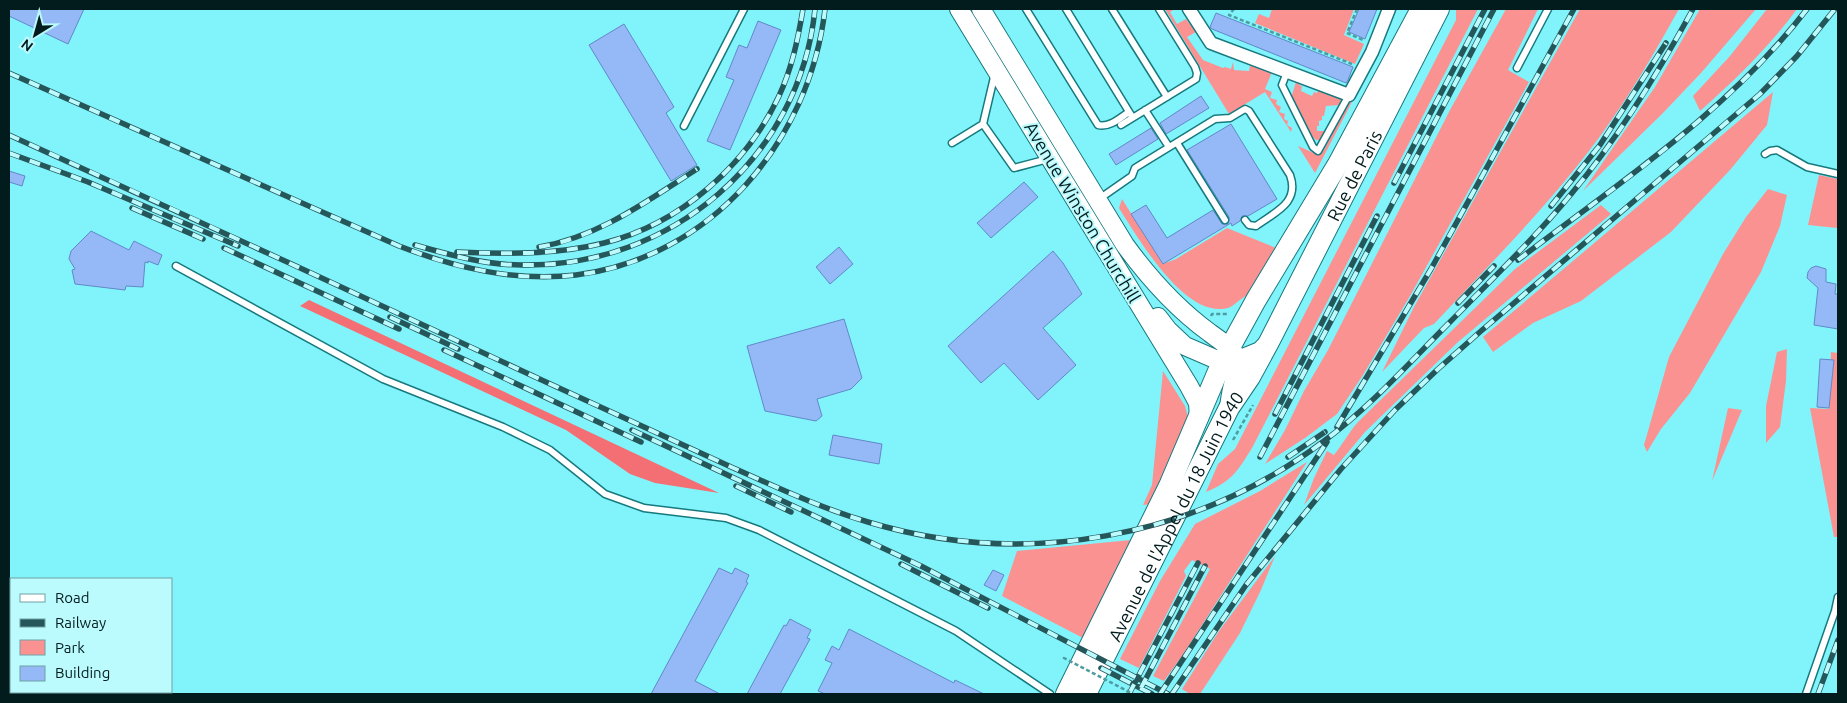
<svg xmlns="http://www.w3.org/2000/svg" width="1847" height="703" font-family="Ubuntu,sans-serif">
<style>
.green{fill:#fb9292}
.forest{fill:#f36f73}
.building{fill:#94b9f6;stroke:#6288c8}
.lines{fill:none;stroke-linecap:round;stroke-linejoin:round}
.lane-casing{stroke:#16797e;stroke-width:9}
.street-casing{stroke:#16797e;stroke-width:15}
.secondary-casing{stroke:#16797e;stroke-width:20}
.primary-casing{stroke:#16797e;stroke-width:22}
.path{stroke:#4d9ca1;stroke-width:2.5;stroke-dasharray:4 2.5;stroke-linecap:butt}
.lane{stroke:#fff;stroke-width:6}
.street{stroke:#fff;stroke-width:12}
.secondary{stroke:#fff;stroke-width:18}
.primary{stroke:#fff;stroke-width:20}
.rail-casing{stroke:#25575a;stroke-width:5.5}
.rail{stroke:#bbfafd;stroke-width:4;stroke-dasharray:11;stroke-linecap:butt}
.path-bridge{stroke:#4d9ca1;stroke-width:2.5;stroke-dasharray:4 2.5;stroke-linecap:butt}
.labels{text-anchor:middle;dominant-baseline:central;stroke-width:4;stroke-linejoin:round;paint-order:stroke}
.street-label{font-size:18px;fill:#021b1d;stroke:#bbfafd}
</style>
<rect width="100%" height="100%" fill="#81f4fb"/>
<path class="green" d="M1165,9H1175L1170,12L1177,24L1186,19L1196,32L1187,37L1203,60L1223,68L1225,67L1231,69L1233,62L1234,70L1249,71L1251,60L1272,72L1265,89L1272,92L1270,98L1277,100L1276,104L1281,107L1279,112L1285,114L1284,119L1288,121L1287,125L1292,128L1291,132L1265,92L1229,114Z
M1272,9H1354L1344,35L1364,44L1355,64L1255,23L1259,14L1269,18Z
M1456,9H1478L1252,448C1237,472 1232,481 1206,492L1218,464L1235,449L1456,20Z
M1506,9H1538L1508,70L1529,82L1410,296L1363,375L1337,414L1305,438L1265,464L1285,430L1304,391L1328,350L1450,110Z
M1580,9H1679C1655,52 1630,95 1601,135C1551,203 1491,263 1434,324L1424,328L1382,372L1414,307Z
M1700,9H1756L1701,73L1662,114L1583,191L1655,87Z
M1767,9H1797C1769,47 1735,80 1700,111L1693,96L1730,56Z
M1300,81L1299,85L1302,86L1301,91L1312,96L1314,92L1317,93L1319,89L1341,99L1340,105L1326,106L1324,116H1322V120L1319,121V126H1317V131H1326L1320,140H1316L1313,137L1291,98L1296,82Z
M1773,92L1767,125L1730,170L1671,232L1581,301L1533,323L1493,352L1483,337Z
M1354,98L1315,173L1298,146L1314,153H1320L1324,150L1350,99Z
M1819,175L1838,179L1837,228L1808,225Z
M1768,189L1787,195L1780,226L1761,272L1690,393L1661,429L1647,452L1644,445L1669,357L1723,254L1746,217Z
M1122,199L1163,264L1176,259L1227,228L1276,248L1248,295C1238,299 1233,309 1222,309C1181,312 1138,238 1119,208Z
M1601,205L1611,214L1458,342L1365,432L1304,505L1314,478L1327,451L1334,455C1343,444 1349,432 1358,422L1515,269Z
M1787,349L1786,381L1780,427L1766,443V406L1777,352Z
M1831,352L1838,353V537H1834L1810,408L1829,409Z
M1163,371L1185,406L1188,417L1152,504L1143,505L1152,485Z
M1728,408L1742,410L1712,481Z
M1307,462L1182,656L1164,681L1153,676L1210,569L1192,560L1184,571L1186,576L1139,668L1120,659L1160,581L1195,524L1260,491Z
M1131,540L1085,639L1002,596L1017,551Z
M1275,556L1261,590L1240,633L1200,694H1190L1182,689L1219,631Z"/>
<path class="forest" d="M309,300L719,493L655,483L630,474L566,430L300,306Z"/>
<path class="building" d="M9,9H84L68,44L9,16Z
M1359,9H1377L1365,39L1349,32Z
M1216,13L1353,67L1348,80L1346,83L1212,29L1210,27Z
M758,21L781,30L730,150L707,141L734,80L726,77L739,45L747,48Z
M624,24L674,107L666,113L697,165L671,181L589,45Z
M1201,96L1209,108L1166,134L1160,123Z
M1231,124L1277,199L1248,216H1242L1240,221L1232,226L1231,223L1163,264L1131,214L1146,205L1167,238L1213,210L1222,224H1228L1229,217L1187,150Z
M1151,128L1158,139L1116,165L1109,154Z
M9,171L25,176L22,186L9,182Z
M1024,182L1038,197L991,238L977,223Z
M91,231L129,250L134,241L162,255L158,265L148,261V263L145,262L143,287L126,286L125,290L75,284L72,270L75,269L69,259L71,251Z
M839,247L853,264L830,284L816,267Z
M1053,251L1063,263L1082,294L1043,328L1076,365L1038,400L1004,363L981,383L948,346Z
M1816,266L1826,269V282L1836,284L1835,294H1838V329L1814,325L1818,288L1807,278L1808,272L1811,268Z
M844,319L862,378L851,389L817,399L822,416L816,421L765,411L747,346Z
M1820,359L1834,360L1829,408L1817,407Z
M833,435L882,444L879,464L829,455Z
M719,568L732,574L735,568L749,575L746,582L748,583L695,681L720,694H651Z
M993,570L1004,575L996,591L984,585Z
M790,619L811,630L807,638L810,639L780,694H747L784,625L786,626Z
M849,629L954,683L955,680L984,694H825L818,691L832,663L825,660L832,646L839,650Z"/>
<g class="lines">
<defs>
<path id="lane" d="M1026,9L1098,125C1109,128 1120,118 1129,112
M1066,9L1131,115
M1112,9L1167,97
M1517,68L1548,9
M1287,72L1282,85L1313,147L1318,151L1349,95
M995,73L983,124L1014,168L1048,159
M1145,110L1169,147
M1121,125L1196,79L1197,73L1195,67L1159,9
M684,126L744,9
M952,143L983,124
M1177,143L1225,220
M1765,154L1770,151L1777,150L1807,167L1838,174
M1099,199L1132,176L1135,168L1215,119L1230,118L1245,109L1249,111L1290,175C1300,203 1275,212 1256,226L1249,225L1245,220
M176,266L383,379L503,427L550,450L605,494L644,508L726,518L759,530L956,631L1050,694
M1806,694L1835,611L1838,597"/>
<path id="street" d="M1189,9L1211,43L1349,95L1372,52L1389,9"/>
<path id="secondary" d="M959,9L1189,386L1198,403L1199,418
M981,9L1125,245C1149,278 1177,309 1210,333C1219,340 1234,348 1237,359C1241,369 1235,375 1233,385C1231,392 1230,400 1229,407
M1158,317L1168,330L1185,346L1222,362H1233L1260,351L1269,342"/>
<g id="primary">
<path d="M1066,694L1169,486L1222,362L1256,300L1338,164L1421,9"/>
<path id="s1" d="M1086,694L1229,408L1250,377L1269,342L1439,9"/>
</g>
</defs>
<use href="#lane" class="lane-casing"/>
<use href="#street" class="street-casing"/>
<use href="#secondary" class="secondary-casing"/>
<use href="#primary" class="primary-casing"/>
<path class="path" d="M1234,9L1229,15L1352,64
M1357,9L1347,33L1363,40
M1211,316L1212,314H1229
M1233,440L1253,405"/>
<use href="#lane" class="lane"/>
<use href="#street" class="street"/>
<use href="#secondary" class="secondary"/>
<use href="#primary" class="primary"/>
<defs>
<path id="rail" d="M9,73L399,246C456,268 515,282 576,275C712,258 810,140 825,9
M9,135C189,216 367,299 546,382C607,410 668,438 729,466C774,486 820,508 868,522C1024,569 1194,539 1324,441C1370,407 1408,364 1448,324C1490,281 1534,239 1572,193C1619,137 1658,73 1693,9
M9,153L88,182L238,246
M1394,183L1485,9
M1551,206L1600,145L1666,43
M132,208L203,239
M415,245C450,255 485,265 522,265C670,268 800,158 815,9
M539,247C599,237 647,201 697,169
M224,248L399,329
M457,252C507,254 556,255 604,243C680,224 746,166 779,96C792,68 798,39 803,9
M1518,260C1619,183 1729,111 1807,9
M1458,303L1494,266
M390,317L458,349
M444,350L641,442
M1275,414L1377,216
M1337,427L1431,269L1574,9
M632,430L921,566L1168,694
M1260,457L1494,9
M1288,457L1325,432
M736,486L791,512
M901,564L988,608
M1101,668L1152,694
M1141,688L1205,566
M1129,694L1198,563
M1160,694L1327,442
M1172,694L1246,585L1341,469L1395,410L1438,369L1481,331L1760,94L1797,56L1835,9
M1818,694L1838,640"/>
</defs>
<use href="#rail" class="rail-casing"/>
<use href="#rail" class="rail"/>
<path class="path-bridge" d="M1064,659V658L1133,694"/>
</g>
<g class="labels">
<g class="street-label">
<text stroke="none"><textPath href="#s1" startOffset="584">Rue de Paris</textPath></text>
<text transform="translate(1083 212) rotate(59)">Avenue Winston Churchill</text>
<text stroke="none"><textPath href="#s1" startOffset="199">Avenue de l'Appel du 18 Juin 1940</textPath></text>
</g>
</g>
<rect width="1847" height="703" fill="none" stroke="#021b1d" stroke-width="20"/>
<rect x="10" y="578" width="162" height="115" fill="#bbfafd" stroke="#71a1a3"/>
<rect x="20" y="594" width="25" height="8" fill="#ffffff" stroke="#71a1a3"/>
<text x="55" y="603" font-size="15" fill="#021b1d">Road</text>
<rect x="20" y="619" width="25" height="8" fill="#25575a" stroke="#71a1a3"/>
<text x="55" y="628" font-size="15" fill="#021b1d">Railway</text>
<rect x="20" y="640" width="25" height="15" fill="#fb9292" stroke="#71a1a3"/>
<text x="55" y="653" font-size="15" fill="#021b1d">Park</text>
<rect x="20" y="666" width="25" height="15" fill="#94b9f6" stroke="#71a1a3"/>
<text x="55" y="678" font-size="15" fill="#021b1d">Building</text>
<g transform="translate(35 35) rotate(217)" stroke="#bbfafd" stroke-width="4" paint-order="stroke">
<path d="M0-4L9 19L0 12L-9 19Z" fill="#021b1d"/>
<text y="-8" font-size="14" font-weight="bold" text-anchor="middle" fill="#021b1d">N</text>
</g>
</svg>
